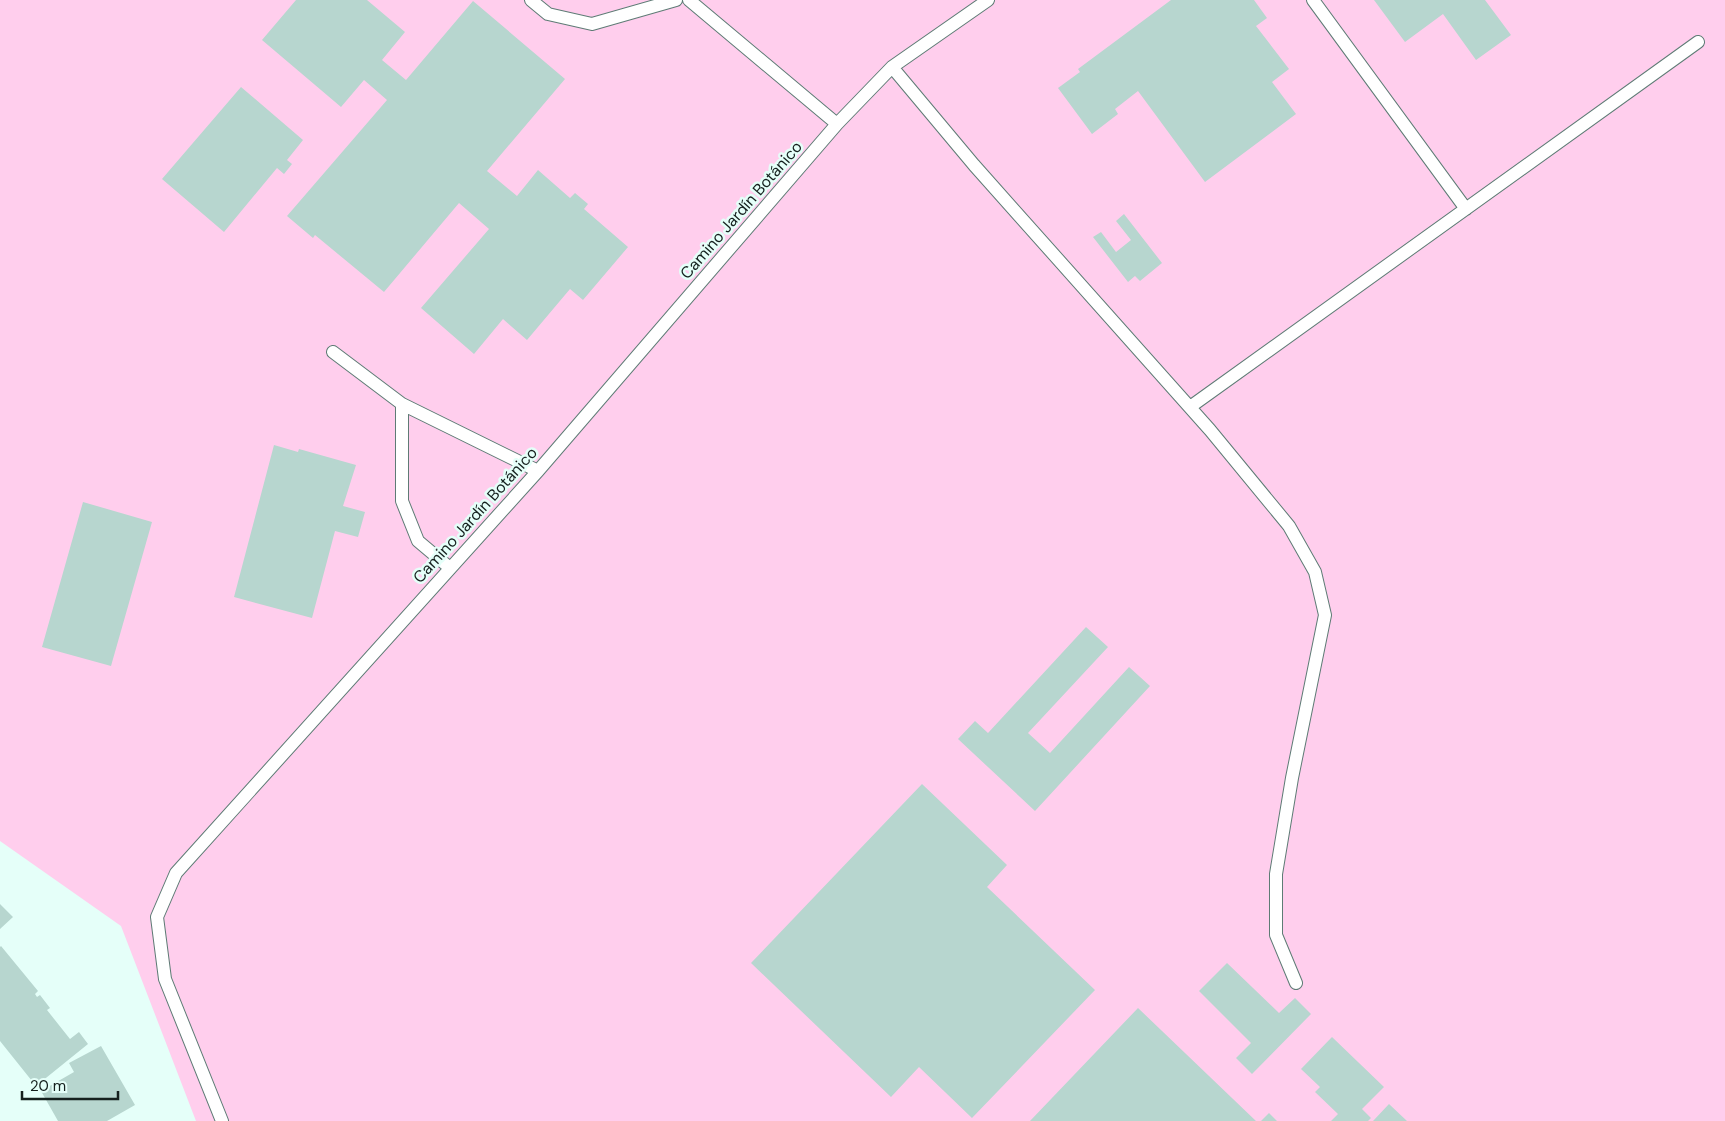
<svg xmlns="http://www.w3.org/2000/svg" width="1725" height="1121" font-family="'DM Sans',sans-serif">
<style>
.green{fill:#ffceed}
.building{fill:#b7d6cf}
.lines{fill:none;stroke-linecap:round;stroke-linejoin:round}
.lane-casing{stroke:#5e7b75;stroke-width:14}
.lane{stroke:#fff;stroke-width:12}
.labels{text-anchor:middle;dominant-baseline:central;stroke-width:5;stroke-linejoin:round;paint-order:stroke}
.street-label{font-size:16px;fill:#15201e;stroke:#e5fff9}
</style>
<rect width="100%" height="100%" fill="#e5fff9"/>
<path class="green" d="M0,0H1725V1121H196L121,926L0,841Z"/>
<path class="building" d="M296,0H367L405,32L382,60L406,80L473,1L565,79L487,171L517,196L538,170L570,198L575,193L588,204L584,209L628,247L583,300L570,289L527,340L503,319L474,354L421,308L489,229L459,203L384,292L315,235L313,238L287,216L387,100L364,80L341,107L262,40Z
M1171,0H1254L1267,18L1256,26L1289,69L1272,82L1296,114L1205,182L1138,91L1115,109L1118,114L1092,134L1058,88L1080,72L1078,69Z
M1374,0H1485L1511,35L1476,60L1443,14L1405,42Z
M241,87L303,140L287,160L292,164L284,174L277,168L224,232L162,179Z
M1124,214L1162,263L1140,281L1135,276L1128,282L1093,237L1101,232L1116,252L1131,240L1116,221Z
M274,445L298,452L299,449L356,465L343,506L365,512L358,537L335,531L312,618L234,597Z
M83,502L152,522L111,666L42,647Z
M1086,627L1108,647L1028,733L1050,753L1129,667L1150,686L1035,811L958,739L975,721L988,733Z
M922,784L1007,865L987,887L1095,990L972,1118L919,1067L891,1097L751,963Z
M0,904L13,917L0,929Z
M1,946L38,991L35,994L37,997L40,995L50,1008L47,1010L70,1039L79,1032L88,1044L36,1086L0,1041V947Z
M1227,963L1279,1013L1295,998L1311,1014L1252,1074L1236,1058L1251,1043L1199,991Z
M1138,1008L1256,1121H1030Z
M1332,1037L1384,1087L1362,1109L1371,1118L1368,1121H1331L1338,1114L1315,1092L1320,1087L1301,1069Z
M101,1046L135,1105L107,1121H58L41,1091L74,1072L69,1063Z
M1389,1104L1407,1121H1373Z
M1269,1113L1277,1121H1261Z"/>
<g class="lines">
<defs>
<path id="lane" d="M531,0L548,14L592,24L676,0
M689,0L837,124
M1313,0L1466,209
M892,67L974,165L1210,430L1289,526L1315,572L1325,615L1292,778L1276,874V935L1296,983
M333,352L402,404V501L418,541L450,568
M402,404L538,471
M1190,407L1698,42
M222,1121L165,979L157,917L176,873L538,471L837,124L892,67L988,0"/>
</defs>
<use href="#lane" class="lane-casing"/>
<use href="#lane" class="lane"/>
</g>
<g class="labels">
<g class="street-label">
<text transform="translate(741 210) rotate(-49)">Camino Jardín Botánico</text>
<text transform="translate(475 515) rotate(-48)">Camino Jardín Botánico</text>
</g>
</g>
<path d="M22 1091v8h96v-8" fill="none" stroke="#15201e" stroke-width="2.5"/>
<text x="30" y="1091" font-size="15" fill="#15201e" stroke="#e5fff9" stroke-width="4" paint-order="stroke">20 m</text>
</svg>
